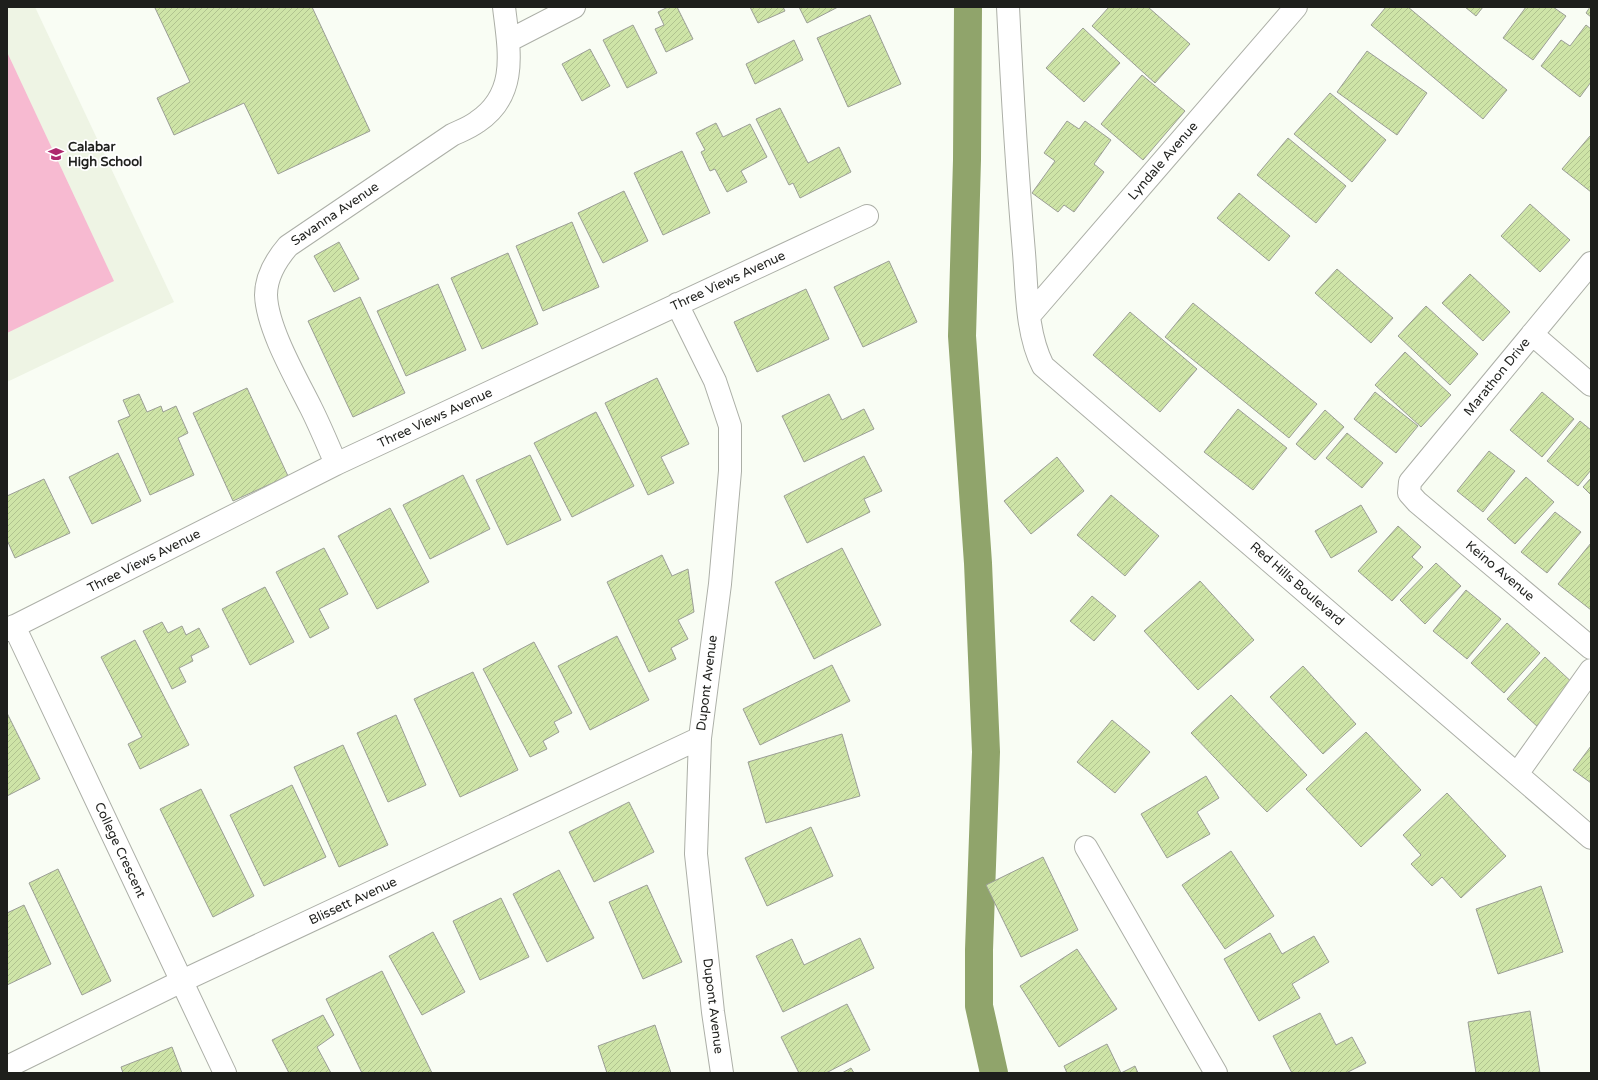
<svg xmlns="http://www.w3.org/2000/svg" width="1598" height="1080" font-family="'Varela Round',sans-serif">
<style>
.built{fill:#eef4e4}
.pitch{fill:#f7bad1}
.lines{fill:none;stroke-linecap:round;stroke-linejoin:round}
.canal{stroke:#90a46b;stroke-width:28}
.building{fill:url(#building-hatch);stroke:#9b9e96}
.minor-casing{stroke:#acafa7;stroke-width:24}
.minor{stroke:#fff;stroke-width:22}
.labels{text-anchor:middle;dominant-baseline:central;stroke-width:3.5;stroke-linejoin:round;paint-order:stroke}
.poi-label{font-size:13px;font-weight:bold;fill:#1e1f1c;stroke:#fff;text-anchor:start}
.street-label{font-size:13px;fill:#1e1f1c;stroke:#fff}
</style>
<defs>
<pattern id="building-hatch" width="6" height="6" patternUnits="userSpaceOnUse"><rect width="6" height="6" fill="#cee4a7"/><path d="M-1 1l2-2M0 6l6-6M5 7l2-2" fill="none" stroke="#b0c38f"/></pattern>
</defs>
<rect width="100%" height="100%" fill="#f9fdf4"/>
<path class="built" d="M7,7H35L174,302L7,382Z"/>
<path class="pitch" d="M7,52L114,281L7,333Z"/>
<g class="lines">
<path class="canal" d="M968,7L967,160L962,336L978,563L986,752L979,950V1006L994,1073"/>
</g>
<path class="building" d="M157,7H312L370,131L278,174L244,103L174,135L157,98L190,82L155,8Z
M668,7H677L693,39L666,52L655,29L664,25L658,12Z
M750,7H783L785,11L758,23Z
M799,7H838L807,23Z
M1109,7H1148L1190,44L1155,83L1092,26Z
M1386,7H1408L1507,90L1483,119L1371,25Z
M1465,7H1483L1476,16Z
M1526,7H1553L1566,16L1533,60L1503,38Z
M1590,7H1591V17L1586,13Z
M870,15L901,84L848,107L817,38Z
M633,25L657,73L627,88L603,40Z
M1586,25L1591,29V82L1580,97L1541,66L1561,40L1570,46Z
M1083,28L1120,63L1084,102L1046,68Z
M794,40L803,60L755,84L746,64Z
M590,49L610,86L582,101L562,64Z
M1367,51L1427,93L1397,135L1337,92Z
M1142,75L1185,111L1143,160L1101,124Z
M1330,93L1386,140L1352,182L1294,134Z
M780,108L808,163L839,147L851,172L800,198L793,183L789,185L756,119Z
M1067,121L1079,129L1085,121L1111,140L1094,164L1104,172L1074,212L1064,205L1058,212L1032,193L1055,161L1044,153Z
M716,123L723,137L750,124L767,157L741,171L747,182L727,192L715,169L710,171L701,152L705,150L696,133Z
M1590,136L1591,137V192L1562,169Z
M1288,138L1346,186L1316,223L1257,175Z
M682,151L710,213L663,235L634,173Z
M624,191L648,241L603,263L578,213Z
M1239,193L1290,236L1269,261L1217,218Z
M1530,204L1570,240L1540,272L1501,236Z
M572,222L599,287L543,311L516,246Z
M339,242L359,279L334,292L314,256Z
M508,253L538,324L482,349L451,278Z
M889,261L917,322L863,347L834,287Z
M1337,269L1393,318L1371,343L1315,293Z
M1470,274L1510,312L1483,341L1442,303Z
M438,284L466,350L406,376L377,311Z
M806,289L829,339L757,372L734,322Z
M360,297L405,393L353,417L308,321Z
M1193,303L1317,404L1289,438L1165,337Z
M1426,306L1478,354L1450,385L1398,336Z
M1130,312L1197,369L1160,412L1093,355Z
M1405,352L1451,395L1421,427L1375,385Z
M657,378L689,444L661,457L674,483L648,495L605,403Z
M247,388L288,476L233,501L193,413Z
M1375,392L1418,426L1396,453L1354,419Z
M1542,392L1574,419L1542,457L1510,430Z
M139,394L147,412L161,406L163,412L176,406L188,433L178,438L194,475L150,495L118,421L130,416L123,400Z
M829,394L842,420L864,409L874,429L804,462L782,416Z
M1238,409L1287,448L1253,490L1204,452Z
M1325,410L1344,427L1315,460L1296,444Z
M596,412L634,486L572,517L534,443Z
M1580,421L1591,430V470L1578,486L1547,461Z
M1347,433L1383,463L1362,488L1326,458Z
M1489,451L1515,471L1483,512L1457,491Z
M118,453L141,501L92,524L69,477Z
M530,455L561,520L507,545L476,480Z
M864,456L882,491L864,499L870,512L807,543L784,496Z
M1057,457L1084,491L1031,534L1004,501Z
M463,475L490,529L430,559L403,505Z
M1526,477L1554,502L1515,544L1487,519Z
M1591,478V495L1583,487Z
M44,479L70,533L15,558L7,540V496Z
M1111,495L1159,536L1125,576L1077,535Z
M1361,505L1377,532L1331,558L1315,531Z
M390,508L429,582L377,609L338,536Z
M1555,512L1581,532L1547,573L1521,552Z
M1398,526L1421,547L1412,557L1423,567L1392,601L1358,571Z
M1591,543V610L1558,584Z
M324,548L348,594L319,609L329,628L310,638L276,572Z
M842,548L881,625L814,659L775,582Z
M662,555L672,576L688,569L694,612L678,620L688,639L671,648L676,659L649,672L607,582Z
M1436,563L1461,586L1425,624L1400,600Z
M1200,581L1254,640L1198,690L1144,631Z
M265,587L294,642L250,665L222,609Z
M1466,590L1501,619L1467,659L1433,631Z
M1092,596L1116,616L1094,641L1070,621Z
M162,622L168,633L182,626L186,635L199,628L209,647L191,656L193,661L179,668L186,682L172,689L143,631Z
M1507,623L1540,653L1504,693L1471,663Z
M617,636L649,700L590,730L558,666Z
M135,640L189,745L140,769L128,744L142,737L101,657Z
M534,642L572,713L554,722L559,732L543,741L547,749L530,757L483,669Z
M1545,657L1577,687L1539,728L1507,699Z
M832,665L850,701L760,745L743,709Z
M1303,666L1356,724L1323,754L1270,697Z
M473,672L518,770L460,797L414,699Z
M1231,695L1307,775L1267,812L1191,733Z
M7,713L40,779L7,796Z
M396,715L426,785L388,802L357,733Z
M1112,720L1150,752L1115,793L1077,762Z
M1366,732L1421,790L1361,847L1306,789Z
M842,734L860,796L766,823L748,762Z
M343,745L388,845L339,867L294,767Z
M1591,746V783L1573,770Z
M1206,776L1219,798L1197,812L1210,834L1167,858L1141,814Z
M292,785L326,857L264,886L230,815Z
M201,789L254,896L213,917L160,809Z
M1447,793L1506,856L1461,898L1442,877L1432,886L1411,864L1421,855L1403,835Z
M629,802L654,852L594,882L569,832Z
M811,827L833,876L767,906L745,858Z
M1231,851L1274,916L1225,949L1182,885Z
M1043,857L1078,930L1021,957L986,885Z
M58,869L111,981L82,995L29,883Z
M559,870L594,938L547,962L513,894Z
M647,885L682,962L643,979L609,902Z
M1541,886L1563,952L1498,974L1476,909Z
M501,898L529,957L480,980L453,921Z
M24,905L51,964L7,985V913Z
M433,932L465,992L422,1015L389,956Z
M1270,933L1282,954L1314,936L1329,962L1292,984L1300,998L1259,1021L1224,959Z
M860,938L874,968L783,1012L756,956L792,939L804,965Z
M1077,949L1117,1009L1059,1047L1020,986Z
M382,971L432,1073H362L326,999Z
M847,1004L870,1050L826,1073H799L781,1037Z
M1530,1011L1540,1073H1476L1468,1022Z
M1320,1013L1336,1045L1352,1037L1366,1063L1346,1073H1292L1273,1036Z
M323,1015L334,1035L317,1047L331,1073H289L272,1040Z
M655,1025L671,1073H607L598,1046Z
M1107,1044L1121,1073L1135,1066L1138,1073H1067L1064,1066Z
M172,1047L182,1073H123L121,1067Z
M851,1068L854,1073H842Z"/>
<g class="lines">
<defs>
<path id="minor" d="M1008,7C1012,89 1017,171 1024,253C1027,289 1026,333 1043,366L1591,838
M508,41L574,7
M1591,263L1410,482L1409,493L1417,502L1591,648
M677,304L715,381L730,426V471L720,584L700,738L696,854L713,1012L722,1073
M1029,316L1296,7
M1532,334L1591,385
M336,464C328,445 320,426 311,408C296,378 267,328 266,295C266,276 276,260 288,246L452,135C460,131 469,128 477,122C519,94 509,50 504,7
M14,626L225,1073
M7,630L336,464L867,216
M1517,774L1591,670
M1086,847L1216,1073
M7,1067L182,981L700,738"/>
</defs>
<use href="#minor" class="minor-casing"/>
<use href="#minor" class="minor"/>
</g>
<defs>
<symbol id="school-bare" viewBox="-9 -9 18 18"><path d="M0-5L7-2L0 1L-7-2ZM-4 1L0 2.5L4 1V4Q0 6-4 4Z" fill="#ae286e" stroke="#fff" stroke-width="2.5" paint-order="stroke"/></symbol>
</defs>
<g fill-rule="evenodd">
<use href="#school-bare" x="45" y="143" width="22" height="22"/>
</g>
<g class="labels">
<g class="poi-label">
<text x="68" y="147">Calabar<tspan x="68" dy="15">High School</tspan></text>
</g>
<g class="street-label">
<text transform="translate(1163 161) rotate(-49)">Lyndale Avenue</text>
<text transform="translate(335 214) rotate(-34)">Savanna Avenue</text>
<text transform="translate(728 281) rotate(-25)">Three Views Avenue</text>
<text transform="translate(1497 377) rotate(-51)">Marathon Drive</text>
<text transform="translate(435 418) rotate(-25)">Three Views Avenue</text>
<text transform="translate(144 561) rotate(-27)">Three Views Avenue</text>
<text transform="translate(1500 571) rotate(40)">Keino Avenue</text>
<text transform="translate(1297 584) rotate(41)">Red Hills Boulevard</text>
<text transform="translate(707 683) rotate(-83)">Dupont Avenue</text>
<text transform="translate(120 850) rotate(65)">College Crescent</text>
<text transform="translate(353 901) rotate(-25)">Blissett Avenue</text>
<text transform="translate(713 1006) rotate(83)">Dupont Avenue</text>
</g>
</g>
<rect width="1598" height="1080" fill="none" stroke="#1e1f1c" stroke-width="16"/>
</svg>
